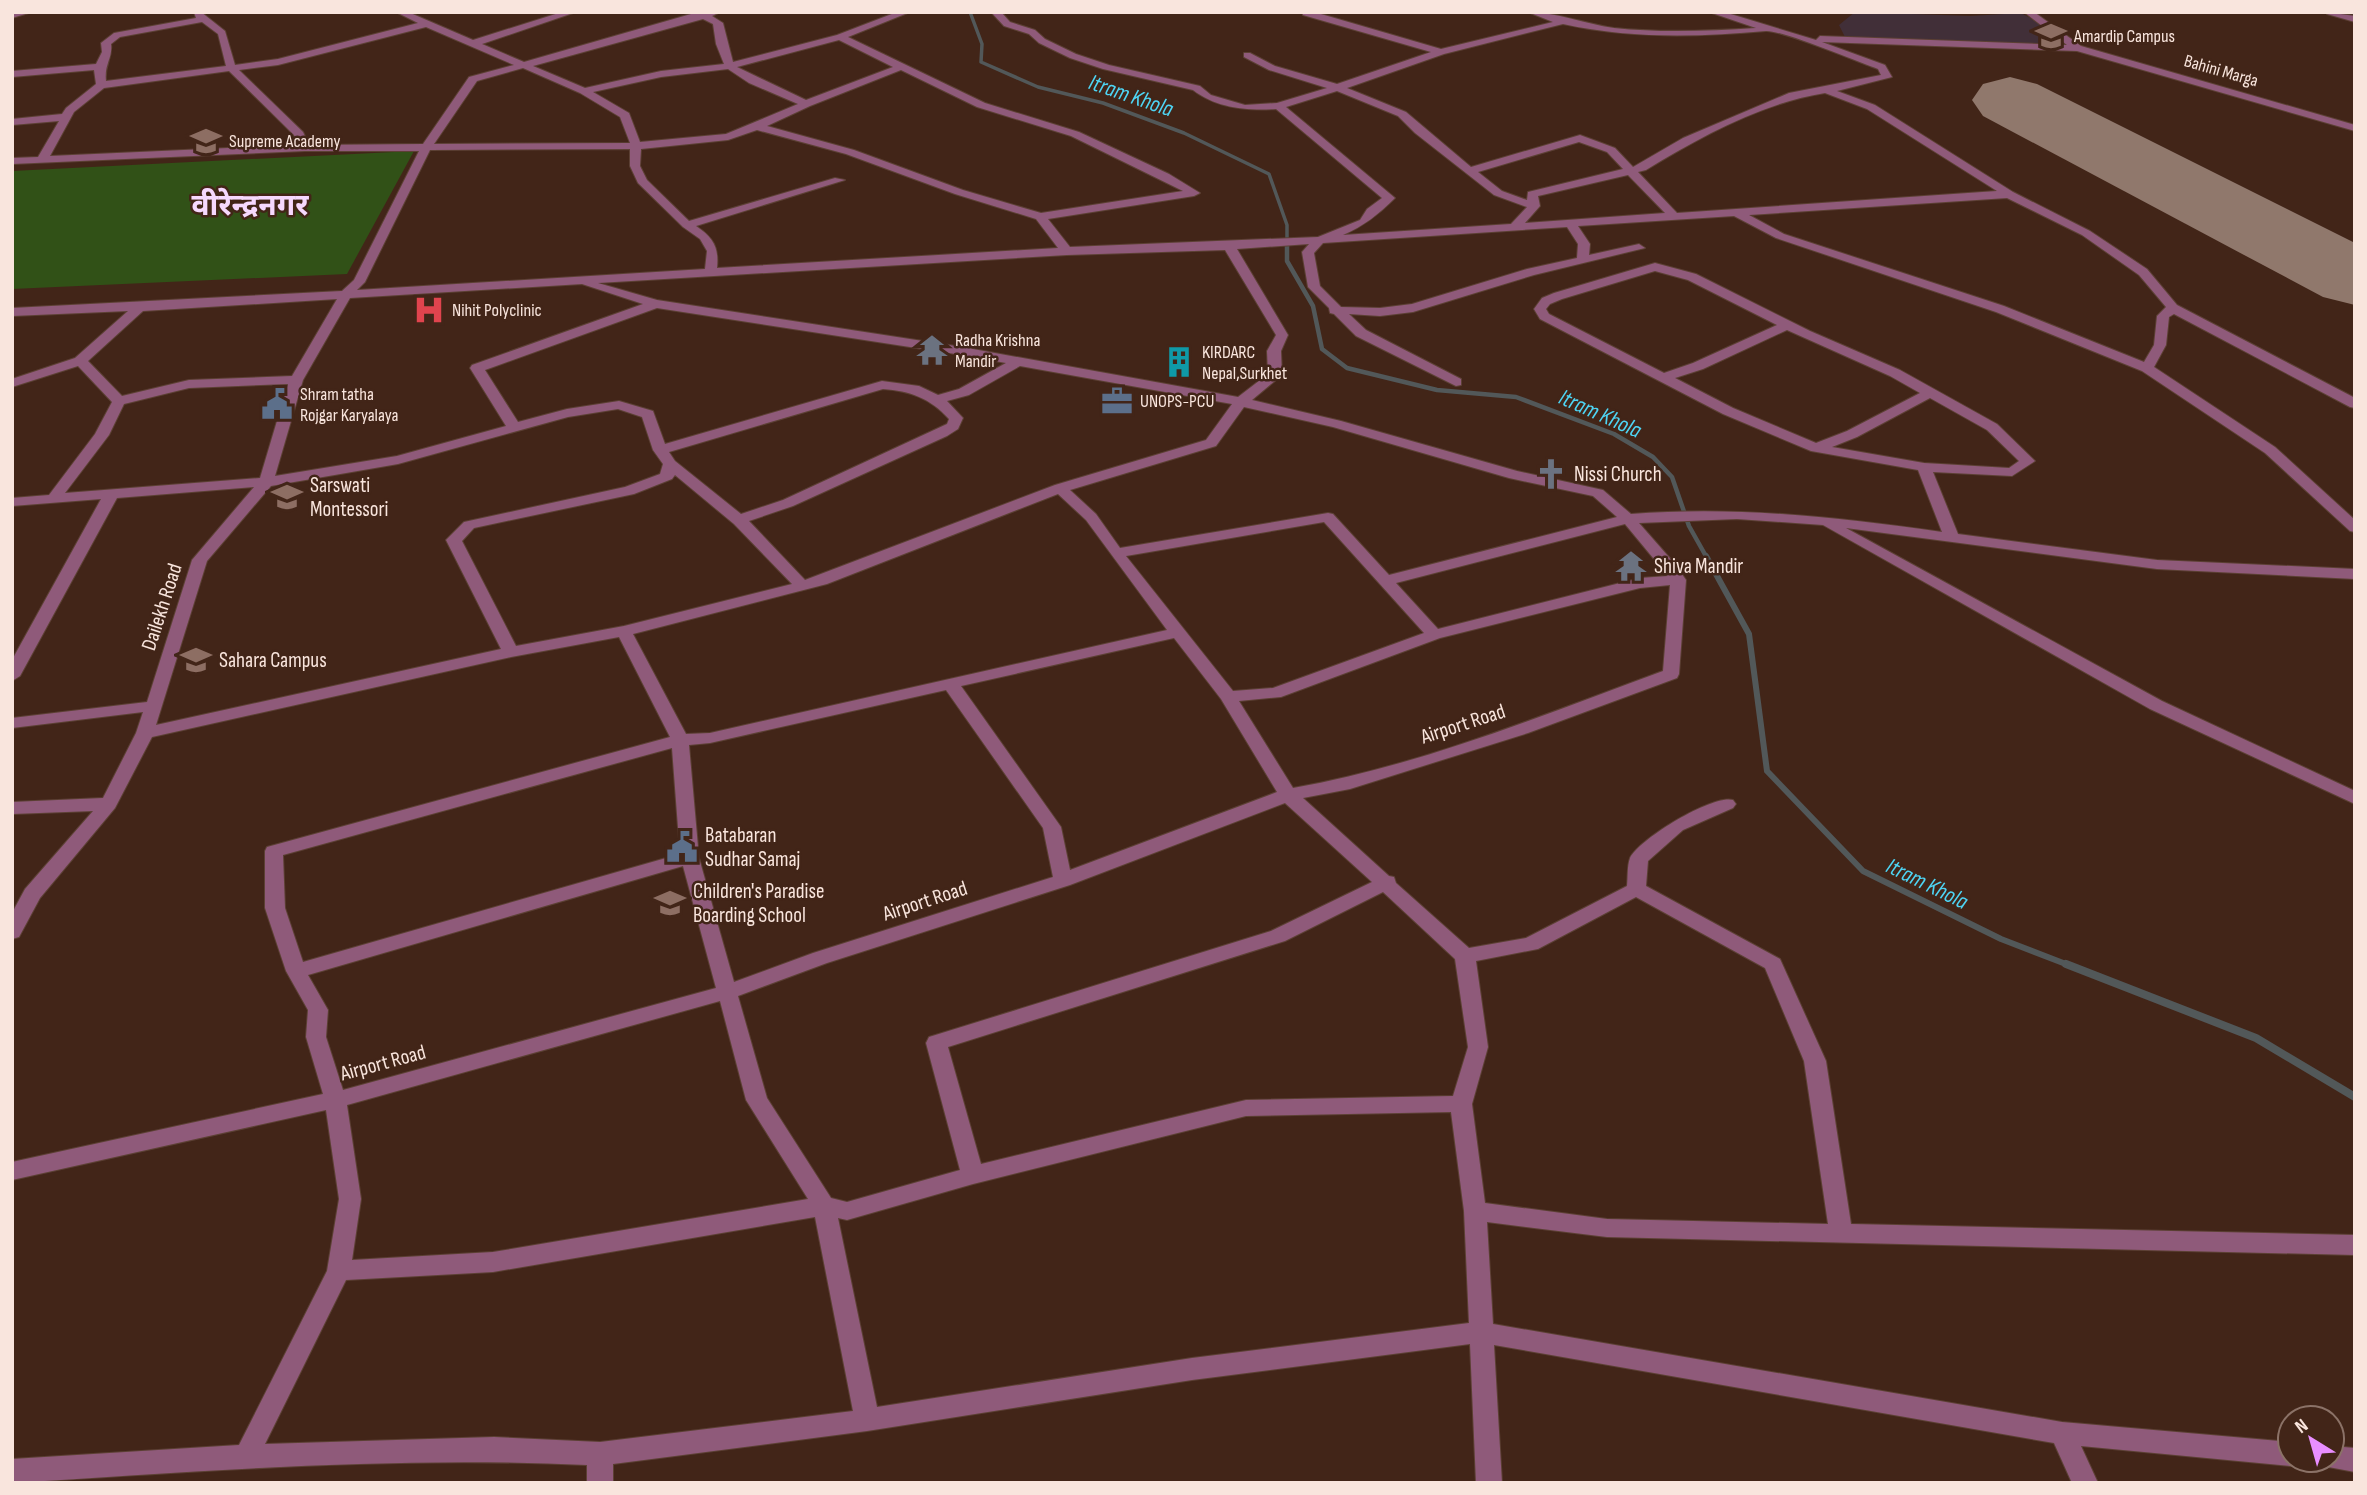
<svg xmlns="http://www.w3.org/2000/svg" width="2367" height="1495" font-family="'Sofia Sans Condensed','Noto Sans Devanagari',sans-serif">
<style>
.education{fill:#412f38}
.green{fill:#315117}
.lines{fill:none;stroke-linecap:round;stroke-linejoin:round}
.stream-far3{stroke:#525859;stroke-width:3.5}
.stream-far2{stroke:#525859;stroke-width:4.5}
.stream-far1{stroke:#525859;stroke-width:6}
.stream{stroke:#525859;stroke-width:8}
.runway{fill:#90786c;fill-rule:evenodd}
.minor-casing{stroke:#5c4034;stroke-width:2}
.minor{fill:#8f5a7a;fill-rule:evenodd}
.labels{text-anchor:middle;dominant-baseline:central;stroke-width:5;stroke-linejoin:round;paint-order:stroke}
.far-poi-label{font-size:18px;fill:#f9e5dd;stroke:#422518;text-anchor:start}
.far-street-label{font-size:18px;fill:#f9e5dd;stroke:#422518}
.poi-label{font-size:21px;fill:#f9e5dd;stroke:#422518;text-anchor:start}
.street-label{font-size:21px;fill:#f9e5dd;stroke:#422518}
.water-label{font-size:23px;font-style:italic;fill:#4ed4f3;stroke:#422518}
.far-town-label{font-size:30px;font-weight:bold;fill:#f6d8fe;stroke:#422518}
</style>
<rect width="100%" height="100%" fill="#422518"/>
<path class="education" d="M1855,12L1970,16L2021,13L2047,27L2069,47L1846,39L1839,25Z"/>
<path class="green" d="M414,151L347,274L12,289V171Z"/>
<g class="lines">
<path class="stream-far3" d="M970,12L982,44L981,62L1038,87L1103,103L1184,133L1269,174L1287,225V243
M2351,12L2355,13"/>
<path class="stream-far2" d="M1287,242V261L1313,306L1322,349L1347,368L1437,390L1516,397L1614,434L1653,457L1672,477L1689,526L1707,558"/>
<path class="stream-far1" d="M1706,556L1749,634L1767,771L1863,871L2001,939L2071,966"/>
<path class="stream" d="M2066,964L2256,1038L2355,1097"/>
<path class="runway" d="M2010,77L2037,84L2355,243V305L2323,297L1983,116L1972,100L1983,84Z"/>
<defs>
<path id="minor" d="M12,12H32L12,18Z
M194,12H201L225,31L235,65L278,59L418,23L396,12H408L473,40L562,12H576L482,44L524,62L698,12H720L712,16L723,23L733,62L837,35L897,12H910L848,37L985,103L1079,132L1169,174L1200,193L1194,196L1048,219L1070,247L1318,237L1360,220L1367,209L1382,198L1276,109C1247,111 1216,108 1193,90L1103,69L1070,58L1039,43L1029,34L1004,26L991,12H1001L1010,22L1035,30L1045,39L1076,54L1109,65L1200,86L1211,95L1245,105L1277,103L1327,88L1269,70L1244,57V53H1250L1275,66L1337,84L1431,52L1303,15L1302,12H1314L1441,49L1553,22L1528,12C1556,12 1585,24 1614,28C1661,33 1709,31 1756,28L1709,12H1724L1816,40L1820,36L2067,45L2024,12H2034L2081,46L2355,125V131L2077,51L1822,42L1885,65L1892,77L1837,91L1875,105L2013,192L2090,231L2147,269L2177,305L2355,398V408L2350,407L2174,314L2169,317L2166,345L2154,367L2275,447L2355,520V532L2350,531L2265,453L2142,371L1996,312L1776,238L1734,216L1578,226L1590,244L1589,255L1639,244L1645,248L1534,275L1413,312L1380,316L1349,314L1366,330L1461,379V385L1456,386L1356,336L1334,314L1330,313L1329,308L1308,287L1302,252L1309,244L1237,249L1288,335L1281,351L1282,375L1252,400L1341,421L1517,471L1603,490L1631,514C1737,506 1838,517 1942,532L1918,470L1811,451L1723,414L1540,319L1534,309L1542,298L1554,293L1655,263L1696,274L1810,331L1900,370L1997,424L2035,461L2012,476L1933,472L1958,534L2157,560L2355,569V579L2157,569L1846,528L2162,701L2355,791V804L2150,709L1823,525L1737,519L1639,523L1675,564L1686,580L1679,674L1677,678L1528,733L1350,789L1303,798L1389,876L1394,877L1396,883L1469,948L1526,938L1627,886C1628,877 1627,866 1630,858C1639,839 1713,794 1733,800L1736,804L1733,808L1683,830L1648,861L1646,886L1780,959L1826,1061L1851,1224L2355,1235V1255L1607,1237L1487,1222L1493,1324L2062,1422L2290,1442V1460H2300L2299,1462L2290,1466L2081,1446L2098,1483H2072L2054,1443L1494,1345L1502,1483H1476L1470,1344L1192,1380L867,1431L613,1464V1483H587V1465C395,1456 204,1471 12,1483V1459L239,1445L327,1271L339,1199L326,1110L12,1180V1162L323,1094L306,1037L308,1010L286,971L265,908V851L267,847L670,737L619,637L511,657L152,737L115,808L40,898L19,937L12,939V913L25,889L93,811L12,814V802L103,798L136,733L143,712L12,728V718L147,702L192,560L254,487L117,498L20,676L12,681V660L101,499L12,506V498L49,495L95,434L112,402L78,366L12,387V379L75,358L128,311L12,316V308L342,291L354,280L419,151H305L12,164V158L38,157L59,121L12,125V119L62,114L66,108L96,84L94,70L12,77V71L96,64L102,52L101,43L114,33L196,18ZM703,19L713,24L716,44L724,64L661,71L585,88L533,66ZM202,22L218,34L226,66L106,81C104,64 113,58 111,44L120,37ZM1563,24C1631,39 1698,37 1766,31C1782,30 1858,62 1878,69L1881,75L1789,93L1683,138L1633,167L1615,148L1580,135L1471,167L1406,112L1347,88L1444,54ZM426,27L514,65L469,77L423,144L309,145L303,132L239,70L278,65ZM839,40L893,67L806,100L737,67ZM523,68L580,93L620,117L630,143L434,144L477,81ZM728,69L749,83L798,104L726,134L640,142L629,113L593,92L661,77ZM901,70L977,107L1071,136L1183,191L1041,213L963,190L854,150L767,126L810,106ZM229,71L294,135L298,145L50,156L74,112L104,88ZM1337,91L1398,116L1415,133L1494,195L1527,207L1511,224L1343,235C1364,226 1379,214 1395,198L1286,107ZM1825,93L1867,109L1997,191L1677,213L1638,172L1646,170C1700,137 1762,103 1825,93ZM757,130L846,154L955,194L1036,219L1058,248L717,268C719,248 714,238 696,226L845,180L835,178L689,221L647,180L640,166L641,149L728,140ZM1579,142L1607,152L1623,169L1528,192L1527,200L1502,191L1478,172ZM630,149V166L638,183L683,227L700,239L707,251L705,269L357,290L365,282L430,150ZM1628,175L1665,213L1525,223L1540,206L1538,196ZM2007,198L2082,235L2139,275L2166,307L2157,316L2154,345L2144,362L2004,306L1784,234L1749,215ZM1567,227L1578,244L1577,258L1527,269L1412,304L1380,308L1341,307L1320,286L1314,253L1323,243ZM1225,250L1276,335L1267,351L1268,374L1238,397L962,347L657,300L598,283L1067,255ZM1655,271L1688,280L1777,325L1693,363L1664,373L1549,314L1546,309L1550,304L1562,299ZM582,284L643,304L472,365L470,368L506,426L397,456L275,476L303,380L350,298ZM337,299L292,376L189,380L122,396L88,361L143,311ZM657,308L962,355L1006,363L959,389L938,395L919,386L882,381L665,444L653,411L619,401L567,409L518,422L485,370ZM1787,330L1890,376L1920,393L1847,431L1816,443L1733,408L1675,378L1703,369ZM1020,366L1232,404L1206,440L1055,485L805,580L749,521L793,506L947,436L958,429L963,418L947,401L969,395ZM288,384L260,478L65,493L109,435L124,404L189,388ZM883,389C910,391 930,398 949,419L947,424L783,500L741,514L675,461L669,452ZM1930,398L1987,430L2019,461L2009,468L1924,463L1832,447L1857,437ZM1244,407L1333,427L1509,478L1593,496L1617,517L1389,575L1333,514L1328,513L1120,548L1096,514L1070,490L1216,446ZM618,409L642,417L653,450L663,464L660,474L625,487L464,522L446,540L501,649L156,725L207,561L271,486L398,464L568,417ZM675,475L734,524L792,584L624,626L516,646L462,541L474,528L634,494L672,479ZM1058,494L1086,520L1167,630L710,733L686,734L633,634L827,584ZM1324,522L1424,633L1273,688L1233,691L1126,556ZM1625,524L1668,576L1640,578L1438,629L1396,583ZM1670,585L1663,671C1543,715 1419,766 1293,788L1239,701L1281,697L1440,638L1640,588ZM1174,638L1221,699L1277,792L1070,870L1061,827L961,686ZM946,690L1043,828L1053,877L813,953L734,982L699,858L689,745L710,743ZM672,748L680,854L303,962L285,908L283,855ZM1285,803L1372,882L1271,931L929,1037L926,1043L960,1170L847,1202L831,1198L767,1098L738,996L827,963L1070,885ZM683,866L716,988L343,1090L326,1037L328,1010L308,975ZM1383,892L1455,959L1468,1047L1453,1096L1246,1100L981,1164L948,1047L1285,941ZM1636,897L1765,968L1804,1061L1828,1224L1607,1219L1485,1203L1472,1104L1488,1047L1476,961L1538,949ZM720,1001L746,1100L808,1199L493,1252L352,1260L361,1199L347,1105ZM1451,1112L1464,1211L1469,1323L1192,1358L877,1407L838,1218L847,1220L973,1184L1246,1116ZM815,1217L853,1411L600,1442L494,1437L265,1444L346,1280L493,1272Z
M2326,12L2355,16V22L2327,14Z
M2332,1446L2355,1448V1472L2323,1466L2320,1460H2332Z"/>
</defs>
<use href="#minor" class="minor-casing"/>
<use href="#minor" class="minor"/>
</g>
<defs>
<symbol id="university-bare" viewBox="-9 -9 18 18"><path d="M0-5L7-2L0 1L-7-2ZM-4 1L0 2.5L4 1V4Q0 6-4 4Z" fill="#8d6e63" stroke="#422518" stroke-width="2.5" paint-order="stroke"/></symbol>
<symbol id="school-bare" viewBox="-9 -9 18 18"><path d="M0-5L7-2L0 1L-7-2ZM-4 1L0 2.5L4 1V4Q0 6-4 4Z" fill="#8d6e63" stroke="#422518" stroke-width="2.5" paint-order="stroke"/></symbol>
<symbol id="hospital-bare" viewBox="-9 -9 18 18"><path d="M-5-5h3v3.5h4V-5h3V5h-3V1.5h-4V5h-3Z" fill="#e0444e" stroke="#422518" stroke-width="2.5" paint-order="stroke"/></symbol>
<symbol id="temple-bare" viewBox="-9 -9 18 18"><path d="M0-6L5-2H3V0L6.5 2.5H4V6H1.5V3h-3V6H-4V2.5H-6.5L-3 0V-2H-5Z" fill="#6b7280" stroke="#422518" stroke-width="2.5" paint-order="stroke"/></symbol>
<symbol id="building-bare" viewBox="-9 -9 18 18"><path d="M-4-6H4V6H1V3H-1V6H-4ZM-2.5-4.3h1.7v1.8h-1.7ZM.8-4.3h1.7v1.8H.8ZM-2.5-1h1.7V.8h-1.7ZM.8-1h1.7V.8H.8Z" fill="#0f9aa8" stroke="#422518" stroke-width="2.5" paint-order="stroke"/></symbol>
<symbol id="office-bare" viewBox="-9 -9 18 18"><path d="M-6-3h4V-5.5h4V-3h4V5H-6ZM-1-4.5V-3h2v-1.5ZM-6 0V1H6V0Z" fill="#5c6f8a" stroke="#422518" stroke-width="2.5" paint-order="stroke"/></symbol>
<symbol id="civic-bare" viewBox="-9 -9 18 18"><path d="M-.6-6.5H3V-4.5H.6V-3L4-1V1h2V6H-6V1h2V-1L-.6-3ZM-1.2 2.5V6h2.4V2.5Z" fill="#5c6f8a" stroke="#422518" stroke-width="2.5" paint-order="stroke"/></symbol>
<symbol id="church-bare" viewBox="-9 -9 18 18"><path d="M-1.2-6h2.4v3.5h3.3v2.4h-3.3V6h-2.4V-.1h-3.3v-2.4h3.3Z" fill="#6b7280" stroke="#422518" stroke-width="2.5" paint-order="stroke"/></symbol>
</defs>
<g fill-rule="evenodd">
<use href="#university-bare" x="2029" y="14" width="44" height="44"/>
<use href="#school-bare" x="184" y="119" width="44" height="44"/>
<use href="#hospital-bare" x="407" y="288" width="44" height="44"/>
<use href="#temple-bare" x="910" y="328" width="44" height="44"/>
<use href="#building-bare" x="1157" y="340" width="44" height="44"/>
<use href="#office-bare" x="1095" y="379" width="44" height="44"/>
<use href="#civic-bare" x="255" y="382" width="44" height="44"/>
<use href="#church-bare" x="1529" y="452" width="44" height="44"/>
<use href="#school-bare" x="265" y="475" width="44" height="44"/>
<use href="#temple-bare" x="1609" y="544" width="44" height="44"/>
<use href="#university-bare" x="174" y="638" width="44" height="44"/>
<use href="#civic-bare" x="660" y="825" width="44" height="44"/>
<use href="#school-bare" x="648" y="881" width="44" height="44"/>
</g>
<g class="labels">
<g class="far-poi-label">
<text x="2074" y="36">Amardip Campus</text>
<text x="229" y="141">Supreme Academy</text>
<text x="452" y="310">Nihit Polyclinic</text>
<text x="955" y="340">Radha Krishna<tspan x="955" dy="21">Mandir</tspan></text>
<text x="1202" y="352">KIRDARC<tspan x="1202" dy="21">Nepal,Surkhet</tspan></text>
<text x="300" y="394">Shram tatha<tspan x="300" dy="21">Rojgar Karyalaya</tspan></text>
<text x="1140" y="401">UNOPS-PCU</text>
</g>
<g class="far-street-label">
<text transform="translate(2221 71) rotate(16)">Bahini Marga</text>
</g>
<g class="poi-label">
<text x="1574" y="474">Nissi Church</text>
<text x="310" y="485">Sarswati<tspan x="310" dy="24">Montessori</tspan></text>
<text x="1654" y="566">Shiva Mandir</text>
<text x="219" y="660">Sahara Campus</text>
<text x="705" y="835">Batabaran<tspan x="705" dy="24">Sudhar Samaj</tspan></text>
<text x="693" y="891">Children's Paradise<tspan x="693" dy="24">Boarding School</tspan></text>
</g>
<g class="street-label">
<text transform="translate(162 607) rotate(-72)">Dailekh Road</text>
<text transform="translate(1463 724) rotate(-18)">Airport Road</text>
<text transform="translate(925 901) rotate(-18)">Airport Road</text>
<text transform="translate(383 1063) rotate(-15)">Airport Road</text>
</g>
<g class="water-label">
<text transform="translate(1131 96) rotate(19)">Itram Khola</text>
<text transform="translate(1600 414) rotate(24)">Itram Khola</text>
<text transform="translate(1927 884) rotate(26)">Itram Khola</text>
</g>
<g class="far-town-label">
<text x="250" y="206">वीरेन्द्रनगर</text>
</g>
</g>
<rect width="2367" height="1495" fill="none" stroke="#f9e5dd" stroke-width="28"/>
<g transform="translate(2311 1439) rotate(323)"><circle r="33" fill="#422518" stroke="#8b7267" stroke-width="2"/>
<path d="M0-5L12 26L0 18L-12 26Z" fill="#e88eff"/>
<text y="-10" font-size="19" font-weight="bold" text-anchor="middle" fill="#f9e5dd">N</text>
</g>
</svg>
